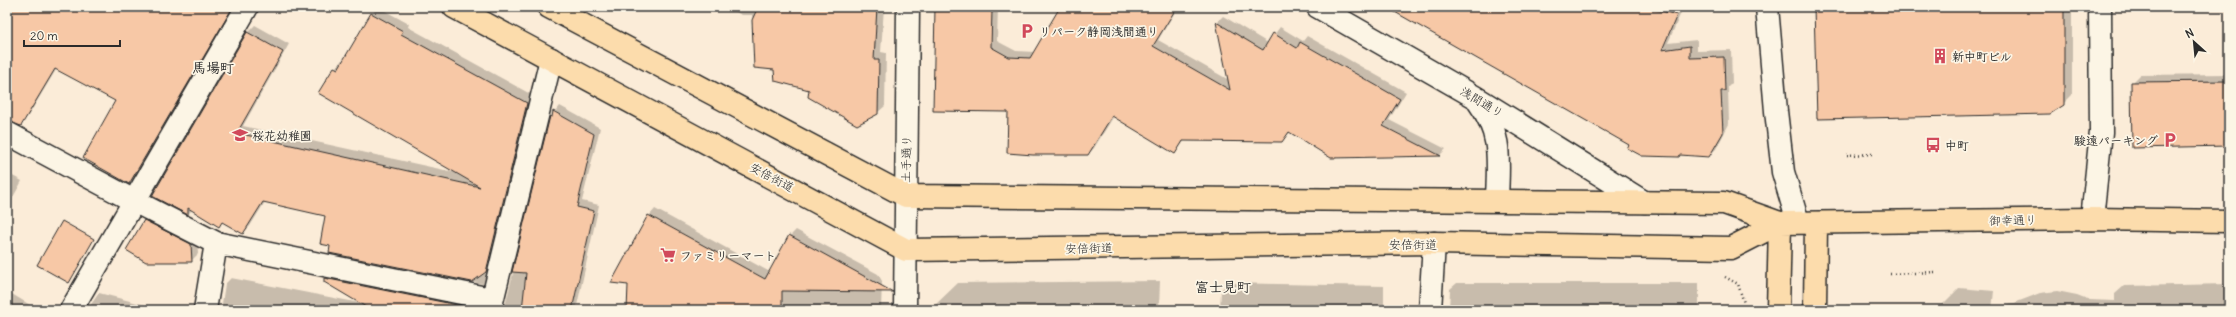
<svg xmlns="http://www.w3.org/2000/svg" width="2236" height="317" font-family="Delius,'Klee One',sans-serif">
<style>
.shadow{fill:#0003}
.building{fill:#f7c8a6;stroke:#2b2b2b}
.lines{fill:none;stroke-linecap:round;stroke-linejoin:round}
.minor-casing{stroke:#2b2b2b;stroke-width:25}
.major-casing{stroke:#2b2b2b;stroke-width:25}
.path{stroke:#2b2b2b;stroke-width:2.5;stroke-dasharray:1 3;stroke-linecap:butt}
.minor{stroke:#fcf5e5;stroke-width:22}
.major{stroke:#fcdcac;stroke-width:22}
.labels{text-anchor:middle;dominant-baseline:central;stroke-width:3.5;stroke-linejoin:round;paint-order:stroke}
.poi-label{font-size:12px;font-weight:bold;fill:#2b2b2b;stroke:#fcf5e5;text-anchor:start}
.street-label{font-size:12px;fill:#2b2b2b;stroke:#fcf5e5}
.quarter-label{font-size:14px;font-weight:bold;fill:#2b2b2b;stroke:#fcf5e5}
</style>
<rect width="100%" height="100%" fill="#fbecd8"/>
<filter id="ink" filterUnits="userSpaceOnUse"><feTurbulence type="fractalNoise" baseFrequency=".025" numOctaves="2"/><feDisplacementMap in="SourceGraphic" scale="8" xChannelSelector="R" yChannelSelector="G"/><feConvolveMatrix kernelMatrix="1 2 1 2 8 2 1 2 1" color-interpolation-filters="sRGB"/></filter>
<g filter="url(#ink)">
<path class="shadow" d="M7,7H234L136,177L129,183L117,100L57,68L28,116L22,122L7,114Z
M378,7L409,24L408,27L534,96L490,276L483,284L330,252L331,245L326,215L265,202L250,226L243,233L223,221L219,226L192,210L188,214L153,196L248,32L255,25L289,44L243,126L458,173L335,68L342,60L344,61L372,14Z
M646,7H661L656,12Z
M728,7H884L881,52L886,53L885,106L877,113L810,90L775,69L755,67L752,15H741Z
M936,7H998L997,41L1016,51L1035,52L1062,7H1178L1158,40L1229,80L1217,22L1223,16L1268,43L1280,27L1303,41L1307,36L1406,92L1389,120L1446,149L1440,155L1332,157L1291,131L1282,141L1185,140L1175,153L1114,116L1094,148L1088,154L1009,111Z
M1452,7L1683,8L1668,43L1697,40V51L1731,50L1732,83L1728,87L1729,124L1716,149L1708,156L1630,145Z
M1815,7H2072V95L2063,104Z
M2229,74V145L2132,83L2140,75Z
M560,106L600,128L582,201L599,205L576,310H504L551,117Z
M7,173L22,181L7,208Z
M655,209L770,272L790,236L796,230L878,274L882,281L881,310H628L629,284L613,283L649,216Z
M152,215L197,238L198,254L191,261L145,221Z
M331,272L484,304L486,310H221L225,284L231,278L360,303L325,278Z
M1160,281L1159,310H934V306L958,283Z
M1228,283L1384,286V310H1220L1221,290Z
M1457,283H1699V310H1449L1450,289Z
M2229,284V310H1996L2040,293L2057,291L2077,295L2090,300L2115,301V294L2124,286Z
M1959,288L1994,291L1992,310H1937Z
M7,291L35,308L34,310H7Z
M99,293L153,307L200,310H87Z"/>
<path class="building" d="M7,7H233L129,184L83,158L115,101L55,69L21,126L7,121Z
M758,7H877L874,60H879L878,114L857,125L808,97L809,90L775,81L774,70L754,68L752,20Z
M935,7H968L967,11H992L991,47L1009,57L1030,58L1060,7H1177L1153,46L1230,90L1216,22L1263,50L1273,33L1297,48L1300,42L1400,99L1383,126L1441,156L1331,158L1289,132L1282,142L1183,141L1175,154L1112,116L1088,155H1033L1007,153L1008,112L933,111Z
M1386,7H1646L1677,15L1662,50L1690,46V58L1724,57L1725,91H1721L1723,133L1709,157L1680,155L1679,157L1642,156L1627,148L1629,145Z
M1814,7H2064V105L2050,114L1817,119Z
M371,13L403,31L401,34L527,103L486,272L472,282L329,253L330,246L320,244L325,216L263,202L243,234L222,222L219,227L188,208V215L152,196L247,32L283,52L237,133L480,187L318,93L334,67L338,69Z
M2229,81V146L2132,148L2131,82Z
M553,111L594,134L577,207L594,211L572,310H522L526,273L512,272L550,116L552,117Z
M648,215L765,279L789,235L893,292L782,291V310H627L628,285L611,283Z
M144,220L191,244L192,262H146L126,250Z
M62,221L94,239L69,283L37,265Z
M324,278L467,307L466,310H371L324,282Z"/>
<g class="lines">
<defs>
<path id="minor" d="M1318,7L1475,97L1644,202
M1767,7L1776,111L1783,172L1798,222
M1478,101C1503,135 1498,161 1497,200
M7,133L134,201L216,243L491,299
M2092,219L2101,132L2100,7
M71,310L247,7
M205,310L216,243
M490,310L551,59
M905,310L908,7
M1430,310L1434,243"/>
<path id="major" d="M454,7L906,250L1434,243L1731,248L1780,223
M549,7L906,196L1724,203L1780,223L2092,219L2229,221
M1778,310L1780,223
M1815,310L1816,223"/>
</defs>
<use href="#minor" class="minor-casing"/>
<use href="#major" class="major-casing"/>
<path class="path" d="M1847,155L1873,154
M1890,274L1935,272
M1725,277L1738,284L1744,303"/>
<use href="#minor" class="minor"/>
<use href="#major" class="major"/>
</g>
</g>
<defs>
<symbol id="parking-bare" viewBox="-9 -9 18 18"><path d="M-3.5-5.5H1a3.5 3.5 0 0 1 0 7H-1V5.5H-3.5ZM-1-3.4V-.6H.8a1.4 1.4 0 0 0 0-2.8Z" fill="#d1495b" stroke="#fcf5e5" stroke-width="2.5" paint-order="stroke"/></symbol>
<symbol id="building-bare" viewBox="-9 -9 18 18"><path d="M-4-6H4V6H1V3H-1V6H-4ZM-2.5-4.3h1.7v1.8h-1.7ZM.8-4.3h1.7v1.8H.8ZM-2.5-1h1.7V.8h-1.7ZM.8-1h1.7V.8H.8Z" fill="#d1495b" stroke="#fcf5e5" stroke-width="2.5" paint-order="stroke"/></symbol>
<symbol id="school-bare" viewBox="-9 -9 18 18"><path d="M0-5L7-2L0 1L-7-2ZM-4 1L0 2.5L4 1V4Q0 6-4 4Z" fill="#d1495b" stroke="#fcf5e5" stroke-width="2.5" paint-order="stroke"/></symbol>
<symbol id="bus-bare" viewBox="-9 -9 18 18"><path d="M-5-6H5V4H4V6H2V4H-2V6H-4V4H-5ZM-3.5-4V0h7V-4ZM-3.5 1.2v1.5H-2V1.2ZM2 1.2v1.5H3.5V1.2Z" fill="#d1495b" stroke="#fcf5e5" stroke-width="2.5" paint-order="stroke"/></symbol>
<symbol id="supermarket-bare" viewBox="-9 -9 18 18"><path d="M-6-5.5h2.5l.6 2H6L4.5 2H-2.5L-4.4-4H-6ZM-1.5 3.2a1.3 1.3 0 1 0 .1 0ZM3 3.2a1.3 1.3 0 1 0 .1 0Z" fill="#d1495b" stroke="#fcf5e5" stroke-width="2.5" paint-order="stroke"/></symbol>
</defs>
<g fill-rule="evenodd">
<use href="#parking-bare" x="1016" y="20" width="22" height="22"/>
<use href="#building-bare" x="1929" y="45" width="22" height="22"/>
<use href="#school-bare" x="229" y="124" width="22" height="22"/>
<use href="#parking-bare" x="2159" y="129" width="22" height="22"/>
<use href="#bus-bare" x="1922" y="134" width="22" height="22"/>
<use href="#supermarket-bare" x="657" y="244" width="22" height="22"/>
</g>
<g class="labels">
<g class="poi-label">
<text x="1039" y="31">リパーク静岡浅間通り</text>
<text x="1952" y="56">新中町ビル</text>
<text x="252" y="135">桜花幼稚園</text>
<text x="2158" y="140" text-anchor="end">駿遠パーキング</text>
<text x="1945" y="145">中町</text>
<text x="680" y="255">ファミリーマート</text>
</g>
<g class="street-label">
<text transform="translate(1482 102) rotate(31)">浅間通り</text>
<text transform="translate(906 159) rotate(-89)">土手通り</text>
<text transform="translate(772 177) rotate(28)">安倍街道</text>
<text transform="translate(2013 220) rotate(-1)">御幸通り</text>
<text x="1413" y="244">安倍街道</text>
<text transform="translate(1089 248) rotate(-1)">安倍街道</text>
</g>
<g class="quarter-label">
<text x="213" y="68">馬場町</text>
<text x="1223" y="287">富士見町</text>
</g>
</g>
<rect width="2236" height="317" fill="none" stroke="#fcf5e5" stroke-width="24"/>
<rect x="12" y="12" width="2212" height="293" fill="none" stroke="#2b2b2b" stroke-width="1.5" filter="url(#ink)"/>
<g transform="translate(2194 42) rotate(333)" stroke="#fcf5e5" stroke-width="3" paint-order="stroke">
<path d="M0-3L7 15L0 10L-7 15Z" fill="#2b2b2b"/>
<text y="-6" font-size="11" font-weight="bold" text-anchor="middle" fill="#2b2b2b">N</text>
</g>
<path d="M24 40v6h96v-6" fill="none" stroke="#2b2b2b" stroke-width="2"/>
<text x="30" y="40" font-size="12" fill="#2b2b2b" stroke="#fcf5e5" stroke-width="3" paint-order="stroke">20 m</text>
</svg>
